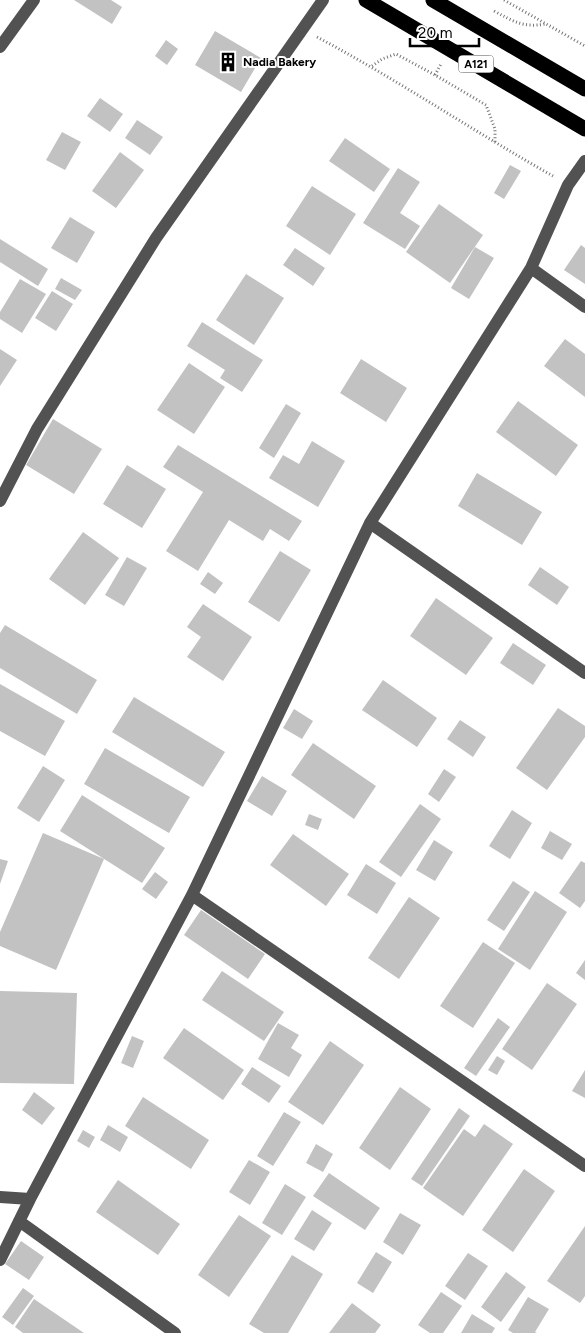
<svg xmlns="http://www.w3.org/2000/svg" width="585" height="1333" font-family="Figtree,sans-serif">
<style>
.building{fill:#c2c2c2}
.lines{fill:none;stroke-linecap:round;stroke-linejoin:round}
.path{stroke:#747474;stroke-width:3;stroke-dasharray:1 2.5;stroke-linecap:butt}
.minor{stroke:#525252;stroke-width:12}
.highway{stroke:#000;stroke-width:15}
.labels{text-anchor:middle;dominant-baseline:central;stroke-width:4;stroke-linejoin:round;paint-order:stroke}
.shield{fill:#fff;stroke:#4c4c4c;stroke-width:1}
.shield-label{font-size:11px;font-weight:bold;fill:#000}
.poi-label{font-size:12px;font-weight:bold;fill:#000;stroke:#fff;text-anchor:start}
</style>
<rect width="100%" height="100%" fill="#fff"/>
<path class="building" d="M74,0H111L122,7L112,24Z
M215,31L261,58L241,92L195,65Z
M166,40L178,49L167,65L155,56Z
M100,98L123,114L110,132L87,116Z
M137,120L163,137L150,155L125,138Z
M62,132L81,142L65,170L46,160Z
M345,138L390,169L374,192L329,161Z
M120,152L144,170L116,208L92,191Z
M510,165L521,171L504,199L494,193Z
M398,168L420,182L400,213L420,226L405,249L363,223Z
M312,186L356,214L330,255L286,226Z
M439,204L483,235L450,283L406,252Z
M70,217L95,232L77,263L51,248Z
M0,239L48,269L38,286L0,262Z
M581,245L585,248V284L564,270Z
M475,247L494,258L469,299L451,288Z
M295,248L325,268L313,286L283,265Z
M246,274L284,298L254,345L216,320Z
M61,278L82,290L75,300L55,289Z
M20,279L46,294L22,333L0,319V312Z
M52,291L73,304L56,331L35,318Z
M202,322L263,360L242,392L220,378L225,370L187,346Z
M565,339L585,354V397L544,366Z
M0,349L17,360L0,386Z
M361,359L407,388L386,422L340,393Z
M189,363L225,387L194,434L157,410Z
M518,401L578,445L556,476L496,432Z
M286,404L301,413L274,458L259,448Z
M53,419L102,449L74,494L26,465Z
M312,441L345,461L318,507L269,478L283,455L299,464Z
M178,445L302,521L289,541L270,529L263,541L229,520L198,571L166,551L203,492L163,467Z
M127,465L166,489L142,528L103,504Z
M477,473L542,512L522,545L458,506Z
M83,532L119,558L85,605L49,579Z
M280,551L311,570L279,622L248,602Z
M127,557L147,568L124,606L105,595Z
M540,567L569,587L557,605L528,585Z
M208,572L223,583L215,594L200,584Z
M436,598L493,638L466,675L410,636Z
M203,604L252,637L223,681L187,657L201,637L187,627Z
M5,625L97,680L77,714L0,668V633Z
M513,643L546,665L533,685L500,663Z
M383,680L437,718L417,747L362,710Z
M0,684L65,721L45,756L0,731Z
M134,697L225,752L203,787L112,732Z
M558,708L585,726V737L547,790L516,768Z
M294,709L313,721L302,739L283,728Z
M460,720L486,737L473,757L447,739Z
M313,743L376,786L354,819L291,775Z
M105,748L190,797L169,833L84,784Z
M43,766L65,780L39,822L17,808Z
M444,769L456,777L439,802L428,794Z
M262,776L287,791L272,816L247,801Z
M82,795L165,848L142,883L60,831Z
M420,804L441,819L401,877L379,862Z
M512,810L532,823L510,859L489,846Z
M309,814L322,819L318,830L305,825Z
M550,831L572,844L562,860L541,848Z
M43,833L104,859L56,970L0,946V932Z
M293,834L349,874L326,906L270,865Z
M434,840L453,852L435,881L416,870Z
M0,859L8,861L0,884Z
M581,861L585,863V901L580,908L559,893Z
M366,864L396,883L377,914L347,895Z
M155,872L168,882L156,899L142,889Z
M513,881L530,892L504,931L487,920Z
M535,891L567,912L530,970L498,949Z
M409,897L440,918L399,979L368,958Z
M201,910L265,954L248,979L184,935Z
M483,942L515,963L473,1028L440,1006Z
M585,960V980L576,973Z
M222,971L284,1012L264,1041L202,1000Z
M547,983L577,1004L532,1070L502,1049Z
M0,991L77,993L74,1084L0,1083Z
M498,1018L510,1027L476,1076L464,1068Z
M278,1023L299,1035L291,1048L302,1055L289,1077L258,1059Z
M184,1028L244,1070L223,1100L163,1058Z
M132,1036L144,1041L133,1068L121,1063Z
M330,1041L364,1065L323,1125L288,1102Z
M497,1056L505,1061L497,1075L488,1070Z
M252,1067L281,1086L269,1103L241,1084Z
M585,1070V1098L572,1091Z
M400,1087L431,1109L390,1170L359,1148Z
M34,1092L55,1108L42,1125L22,1110Z
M143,1097L209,1140L191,1169L125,1126Z
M459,1108L470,1116L422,1186L411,1179Z
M284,1112L301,1122L273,1166L257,1156Z
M484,1124L513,1144L463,1216L423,1188L464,1129L475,1137Z
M108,1125L128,1137L120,1152L100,1140Z
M83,1130L95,1137L89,1148L77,1141Z
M316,1144L333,1154L323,1172L306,1163Z
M249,1160L270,1172L250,1205L229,1192Z
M524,1169L555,1191L513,1252L482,1230Z
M329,1173L380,1208L365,1230L313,1196Z
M118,1180L180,1224L158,1255L96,1212Z
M285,1184L306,1197L282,1235L262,1223Z
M312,1210L332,1223L314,1251L294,1239Z
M400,1213L421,1225L403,1255L383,1242Z
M239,1215L271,1236L229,1297L198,1275Z
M585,1226V1296L580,1303L547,1281Z
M21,1241L44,1257L29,1280L5,1264Z
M376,1252L392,1262L373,1293L357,1283Z
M468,1253L488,1266L465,1300L445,1286Z
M292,1255L323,1274L288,1333H264L249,1324Z
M506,1272L526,1287L501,1322L481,1307Z
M23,1288L34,1296L13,1325L2,1317Z
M441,1292L462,1306L443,1333H430L418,1325Z
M528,1297L549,1309L535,1332L537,1333H513L508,1330Z
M34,1299L84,1333H23L15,1327Z
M352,1303L381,1325L375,1333H329Z
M472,1314L495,1328L492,1333H461Z"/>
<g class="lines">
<path class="path" d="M504,0L585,46
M494,11C513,21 523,28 545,24
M317,37C398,80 473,131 553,176
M372,66L382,59L396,54L435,75L486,105L495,129V143
M435,75L441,64"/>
<path class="minor" d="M0,47L34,0
M531,268L585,307
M0,501L37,429L156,238L323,0
M370,523L585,673
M192,895L585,1166
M0,1197L30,1199
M19,1221L175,1333
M0,1260L30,1199L192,895L370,523L531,268L568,185L585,161"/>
<path class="highway" d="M366,0L585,129
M433,0L585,89"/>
</g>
<defs>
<symbol id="building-bare" viewBox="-9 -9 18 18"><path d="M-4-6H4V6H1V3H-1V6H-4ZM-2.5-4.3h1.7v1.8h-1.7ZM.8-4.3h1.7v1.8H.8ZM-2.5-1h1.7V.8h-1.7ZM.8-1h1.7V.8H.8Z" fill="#000" stroke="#fff" stroke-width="2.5" paint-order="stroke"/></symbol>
</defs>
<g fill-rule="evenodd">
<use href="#building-bare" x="214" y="48" width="28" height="28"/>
</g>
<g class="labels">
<rect class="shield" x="458.5" y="55.5" width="35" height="17" rx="4"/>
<g class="shield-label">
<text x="476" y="64">A121</text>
</g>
<g class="poi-label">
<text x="243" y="62">Nadia Bakery</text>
</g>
</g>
<path d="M410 38v8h69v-8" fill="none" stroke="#000000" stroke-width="2.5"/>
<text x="418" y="38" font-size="15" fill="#000000" stroke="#ffffff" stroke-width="4" paint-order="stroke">20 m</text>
</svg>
